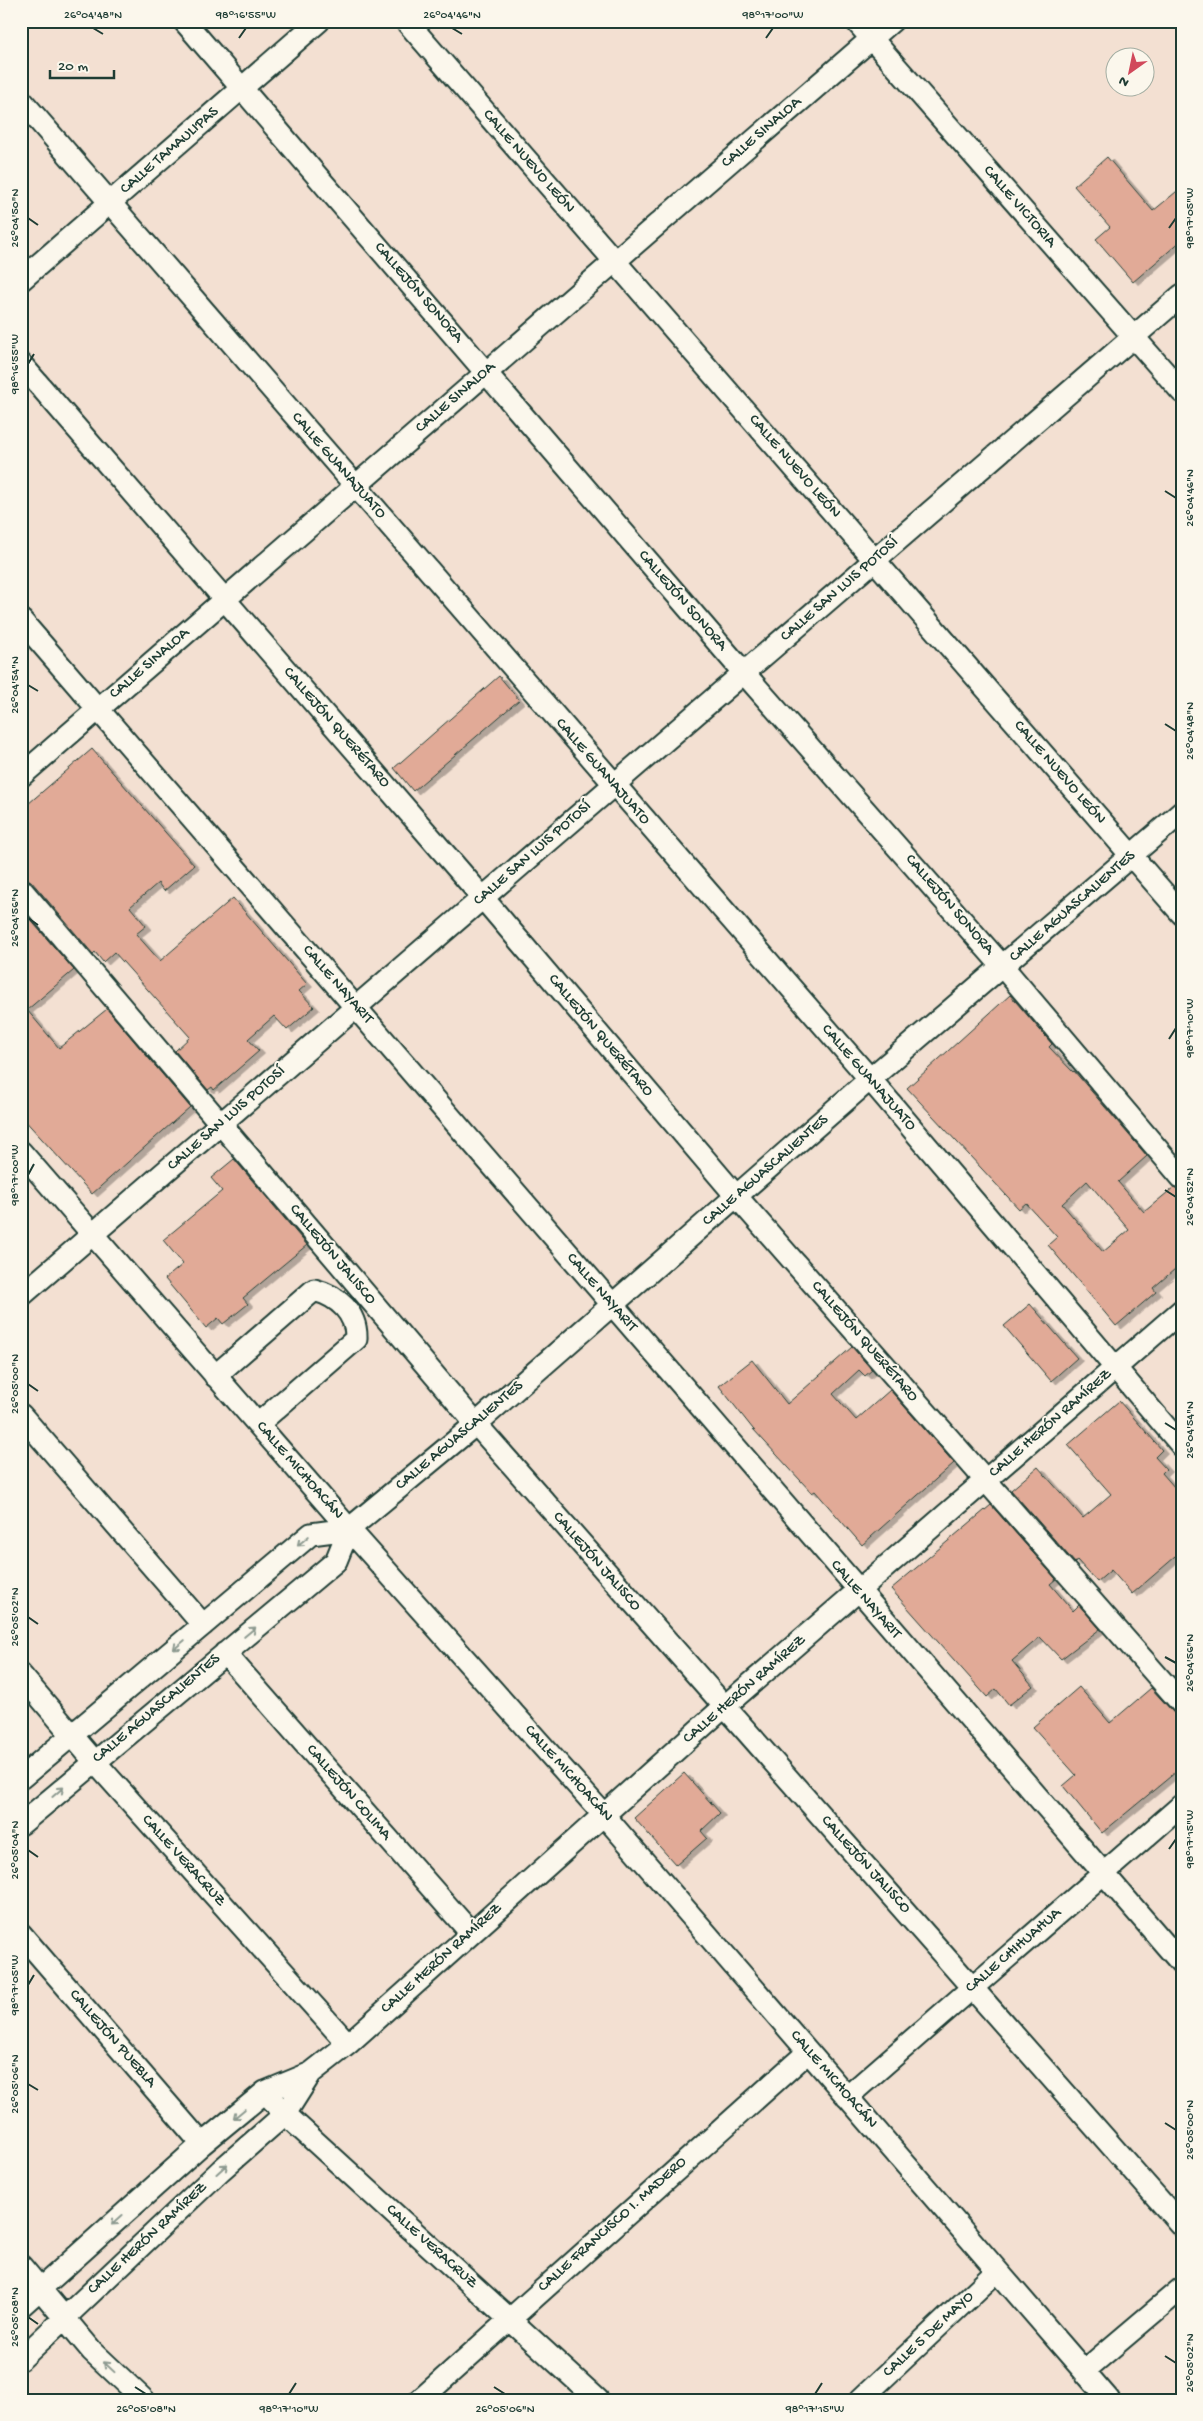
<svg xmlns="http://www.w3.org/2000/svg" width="1203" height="2421" font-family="'Gochi Hand',sans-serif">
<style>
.building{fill:#e1aa97;stroke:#1f3d34;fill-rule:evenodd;filter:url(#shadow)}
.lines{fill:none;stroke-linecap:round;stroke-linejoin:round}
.minor-casing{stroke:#1f3d34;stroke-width:25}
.minor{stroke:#fbf7ec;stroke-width:21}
.oneway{stroke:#8d9a90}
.ticks{fill:none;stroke:#1f3d34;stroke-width:2}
.labels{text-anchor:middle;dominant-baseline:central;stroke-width:4;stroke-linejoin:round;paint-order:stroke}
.street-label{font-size:16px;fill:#1f3d34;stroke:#fbf7ec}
.neatline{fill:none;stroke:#1f3d34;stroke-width:2}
.ticks-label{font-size:12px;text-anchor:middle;fill:#1f3d34}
</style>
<defs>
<filter id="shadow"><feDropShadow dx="5.5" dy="3" stdDeviation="0" flood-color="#0004"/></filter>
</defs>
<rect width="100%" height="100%" fill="#f3e0d2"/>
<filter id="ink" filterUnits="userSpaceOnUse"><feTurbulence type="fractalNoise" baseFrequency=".02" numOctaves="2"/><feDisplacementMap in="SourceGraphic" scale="10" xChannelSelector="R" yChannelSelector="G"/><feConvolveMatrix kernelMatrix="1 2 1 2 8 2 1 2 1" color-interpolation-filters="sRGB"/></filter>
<g filter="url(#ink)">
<path class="building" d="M1107,157L1153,211L1182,187V240L1133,282L1096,239L1110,227L1074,186Z
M499,676L519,700L413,791L394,768Z
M92,749L194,865L164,891L158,883L130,907L146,926L136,934L160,961L233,898L307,984L299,991L314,1007L287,1030L274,1016L248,1039L259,1051L214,1090L212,1087L208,1090L175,1051L190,1037L114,952L103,962L95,952L93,954L31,881L21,877V810Z
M21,909L74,970L27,1010L59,1048L107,1009L190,1107L92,1194L21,1116Z
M1010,995L1052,1044L1049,1047L1073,1072L1074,1071L1147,1156L1118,1182L1144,1212L1174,1187L1182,1190V1263L1153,1288L1156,1292L1116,1326L1048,1245L1057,1237L1026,1203L1019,1209L907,1088ZM1087,1181L1129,1230L1103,1252L1062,1204Z
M234,1159L307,1245L243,1298L248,1304L223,1324L218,1318L206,1328L165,1279L183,1264L163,1240L222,1191L211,1178Z
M1030,1304L1077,1358L1051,1381L1004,1326Z
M852,1347L872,1370L865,1376L859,1370L833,1394L856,1420L890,1390L954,1463L862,1545L815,1491L812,1493L753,1429L719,1386L752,1360L787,1404Z
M1119,1401L1162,1450L1155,1457L1166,1469L1162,1473L1182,1496V1551L1132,1594L1111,1570L1097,1582L1077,1560L1075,1563L1011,1490L1038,1467L1083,1518L1111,1494L1068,1445Z
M991,1505L1056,1579L1050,1584L1073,1611L1079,1605L1100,1629L1061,1659L1040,1637L1012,1661L1033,1686L1009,1705L996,1689L987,1697L891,1589Z
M1079,1687L1110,1723L1151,1688L1173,1712L1182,1719V1767L1102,1833L1063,1786L1076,1775L1033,1727Z
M684,1773L720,1813L701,1831L707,1838L676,1865L634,1818Z"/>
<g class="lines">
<defs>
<path id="minor" d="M184,21L744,673L1003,967L1182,1178
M406,21L1182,914
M856,21L1182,392
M21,100L870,1079L1182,1446
M21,280L319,21
M21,364L483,898L737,1197L1182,1704
M21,620L1182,1964
M21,776L892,21
M21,889L476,1424L1182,2226
M21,1152L349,1529L603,1814L1109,2400
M21,1296L1182,295
M215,1376L314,1290C338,1296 357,1313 356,1339L258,1424
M21,1415L203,1625
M225,1653L471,1933
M21,1675L94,1761L348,2044
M21,1778L311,1534L349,1529
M21,1824L336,1561L349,1529L476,1424L870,1079L1182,812
M21,1934L202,2144
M265,2092L285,2114L598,2400
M847,2097L1182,1805
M21,2266L92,2351L144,2400
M21,2306L202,2144L265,2092L311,2073L348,2044L724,1707L1182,1310
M21,2359L221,2170L285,2114L311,2073
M1084,2371L1182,2288
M420,2400L808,2052
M860,2400L997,2271"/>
</defs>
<use href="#minor" class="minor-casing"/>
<use href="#minor" class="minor"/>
</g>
<defs><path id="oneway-shaft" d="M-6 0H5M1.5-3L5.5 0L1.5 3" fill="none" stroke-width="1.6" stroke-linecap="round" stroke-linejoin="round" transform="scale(1.25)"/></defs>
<g class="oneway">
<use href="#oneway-shaft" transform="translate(303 1541) rotate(140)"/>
<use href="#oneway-shaft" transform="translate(250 1632) rotate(-40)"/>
<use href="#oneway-shaft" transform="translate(179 1645) rotate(140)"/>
<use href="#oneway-shaft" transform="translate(58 1792) rotate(-41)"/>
<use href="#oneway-shaft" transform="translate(239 2114) rotate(140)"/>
<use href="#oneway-shaft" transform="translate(222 2169) rotate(-42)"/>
<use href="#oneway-shaft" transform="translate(117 2220) rotate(138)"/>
<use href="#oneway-shaft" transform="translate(109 2367) rotate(-137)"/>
</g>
</g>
<path class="ticks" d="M93,28L103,34M452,28L462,34M239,38L246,28M766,38L773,28M28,218L38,225M1169,228L1176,218M28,364L34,354M1165,491L1176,498M28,685L38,691M1165,724L1176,731M28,918L38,925M1169,1039L1176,1028M28,1175L34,1164M1165,1190L1176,1197M28,1384L38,1391M1165,1423L1176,1430M28,1617L38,1624M1165,1657L1176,1663M1169,1849L1176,1839M28,1850L38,1857M28,1985L34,1975M28,2084L38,2090M1165,2123L1176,2130M28,2317L38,2324M1165,2356L1176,2363M135,2387L146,2394M494,2387L505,2394M289,2394L296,2383M815,2394L822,2383"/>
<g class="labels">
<g class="street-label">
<text transform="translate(762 133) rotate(-41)">CALLE SINALOA</text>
<text transform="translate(170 151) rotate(-41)">CALLE TAMAULIPAS</text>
<text transform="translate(528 162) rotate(49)">CALLE NUEVO LEÓN</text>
<text transform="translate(1019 207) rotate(49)">CALLE VICTORIA</text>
<text transform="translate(418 293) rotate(49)">CALLEJÓN SONORA</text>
<text transform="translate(456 398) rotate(-41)">CALLE SINALOA</text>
<text transform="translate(338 466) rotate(49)">CALLE GUANAJUATO</text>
<text transform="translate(794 467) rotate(49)">CALLE NUEVO LEÓN</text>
<text transform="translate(840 590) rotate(-41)">CALLE SAN LUIS POTOSÍ</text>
<text transform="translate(682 601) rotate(49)">CALLEJÓN SONORA</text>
<text transform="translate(150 664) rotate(-41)">CALLE SINALOA</text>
<text transform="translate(336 728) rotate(49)">CALLEJÓN QUERÉTARO</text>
<text transform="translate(602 772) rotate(49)">CALLE GUANAJUATO</text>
<text transform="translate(1059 773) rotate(49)">CALLE NUEVO LEÓN</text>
<text transform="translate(533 854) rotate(-41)">CALLE SAN LUIS POTOSÍ</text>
<text transform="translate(949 905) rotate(49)">CALLEJÓN SONORA</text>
<text transform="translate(1073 907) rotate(-41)">CALLE AGUASCALIENTES</text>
<text transform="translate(337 985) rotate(49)">CALLE NAYARIT</text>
<text transform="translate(600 1036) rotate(50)">CALLEJÓN QUERÉTARO</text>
<text transform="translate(868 1078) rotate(49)">CALLE GUANAJUATO</text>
<text transform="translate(227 1119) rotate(-41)">CALLE SAN LUIS POTOSÍ</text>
<text transform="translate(766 1171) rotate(-41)">CALLE AGUASCALIENTES</text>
<text transform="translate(332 1255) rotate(50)">CALLEJÓN JALISCO</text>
<text transform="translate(601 1293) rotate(49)">CALLE NAYARIT</text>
<text transform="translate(864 1342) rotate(49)">CALLEJÓN QUERÉTARO</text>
<text transform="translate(1051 1424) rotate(-41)">CALLE HERÓN RAMÍREZ</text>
<text transform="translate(460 1436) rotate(-40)">CALLE AGUASCALIENTES</text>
<text transform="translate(299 1471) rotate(49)">CALLE MICHOACÁN</text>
<text transform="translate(596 1562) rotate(49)">CALLEJÓN JALISCO</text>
<text transform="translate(865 1600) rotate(49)">CALLE NAYARIT</text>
<text transform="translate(745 1690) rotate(-41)">CALLE HERÓN RAMÍREZ</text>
<text transform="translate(157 1709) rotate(-40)">CALLE AGUASCALIENTES</text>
<text transform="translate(568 1774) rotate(48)">CALLE MICHOACÁN</text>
<text transform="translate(348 1793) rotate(49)">CALLEJÓN COLIMA</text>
<text transform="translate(183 1861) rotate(48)">CALLE VERACRUZ</text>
<text transform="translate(865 1865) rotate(48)">CALLEJÓN JALISCO</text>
<text transform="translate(1014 1951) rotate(-41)">CALLE CHIHUAHUA</text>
<text transform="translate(442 1959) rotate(-42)">CALLE HERÓN RAMÍREZ</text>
<text transform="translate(112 2039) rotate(49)">CALLEJÓN PUEBLA</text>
<text transform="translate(833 2080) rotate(49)">CALLE MICHOACÁN</text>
<text transform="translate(613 2225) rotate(-42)">CALLE FRANCISCO I. MADERO</text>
<text transform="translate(148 2239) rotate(-43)">CALLE HERÓN RAMÍREZ</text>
<text transform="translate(431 2247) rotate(42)">CALLE VERACRUZ</text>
<text transform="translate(929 2335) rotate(-43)">CALLE 5 DE MAYO</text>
</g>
</g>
<rect width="1203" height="2421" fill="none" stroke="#fbf7ec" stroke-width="55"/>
<g transform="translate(1130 72) rotate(213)"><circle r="24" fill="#fbf7ec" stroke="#a3ada2"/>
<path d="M0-4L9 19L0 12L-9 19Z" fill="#d1495b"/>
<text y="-8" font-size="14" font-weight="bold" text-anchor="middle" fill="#1f3d34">N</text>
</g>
<path d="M50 70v8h64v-8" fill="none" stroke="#1f3d34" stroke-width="2.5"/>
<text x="58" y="70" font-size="15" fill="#1f3d34" stroke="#fbf7ec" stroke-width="4" paint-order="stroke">20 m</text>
<rect x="28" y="28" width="1148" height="2366" class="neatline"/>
<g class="ticks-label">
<text x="93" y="18">26°04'48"N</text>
<text x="246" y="18">98°16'55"W</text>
<text x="452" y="18">26°04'46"N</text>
<text x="773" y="18">98°17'00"W</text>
<text transform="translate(1189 218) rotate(-90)" y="4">98°17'05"W</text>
<text transform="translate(14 218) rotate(-90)" y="4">26°04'50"N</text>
<text transform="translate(14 364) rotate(-90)" y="4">98°16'55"W</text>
<text transform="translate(1189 498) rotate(-90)" y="4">26°04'46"N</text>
<text transform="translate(14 685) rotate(-90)" y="4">26°04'54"N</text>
<text transform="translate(1189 731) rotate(-90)" y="4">26°04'48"N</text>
<text transform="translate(14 918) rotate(-90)" y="4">26°04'56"N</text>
<text transform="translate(1189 1028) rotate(-90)" y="4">98°17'10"W</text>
<text transform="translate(14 1175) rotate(-90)" y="4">98°17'00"W</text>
<text transform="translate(1189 1197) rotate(-90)" y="4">26°04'52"N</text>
<text transform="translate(14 1384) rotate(-90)" y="4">26°05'00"N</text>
<text transform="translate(1189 1430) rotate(-90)" y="4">26°04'54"N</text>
<text transform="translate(14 1617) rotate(-90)" y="4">26°05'02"N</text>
<text transform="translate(1189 1663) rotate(-90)" y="4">26°04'56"N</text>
<text transform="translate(1189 1839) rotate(-90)" y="4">98°17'15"W</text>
<text transform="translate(14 1850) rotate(-90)" y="4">26°05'04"N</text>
<text transform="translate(14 1985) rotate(-90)" y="4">98°17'05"W</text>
<text transform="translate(14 2084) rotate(-90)" y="4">26°05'06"N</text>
<text transform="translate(1189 2130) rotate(-90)" y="4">26°05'00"N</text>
<text transform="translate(14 2317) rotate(-90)" y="4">26°05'08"N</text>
<text transform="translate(1189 2363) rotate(-90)" y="4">26°05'02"N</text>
<text x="146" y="2412">26°05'08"N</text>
<text x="289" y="2412">98°17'10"W</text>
<text x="505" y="2412">26°05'06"N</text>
<text x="815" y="2412">98°17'15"W</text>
</g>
</svg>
